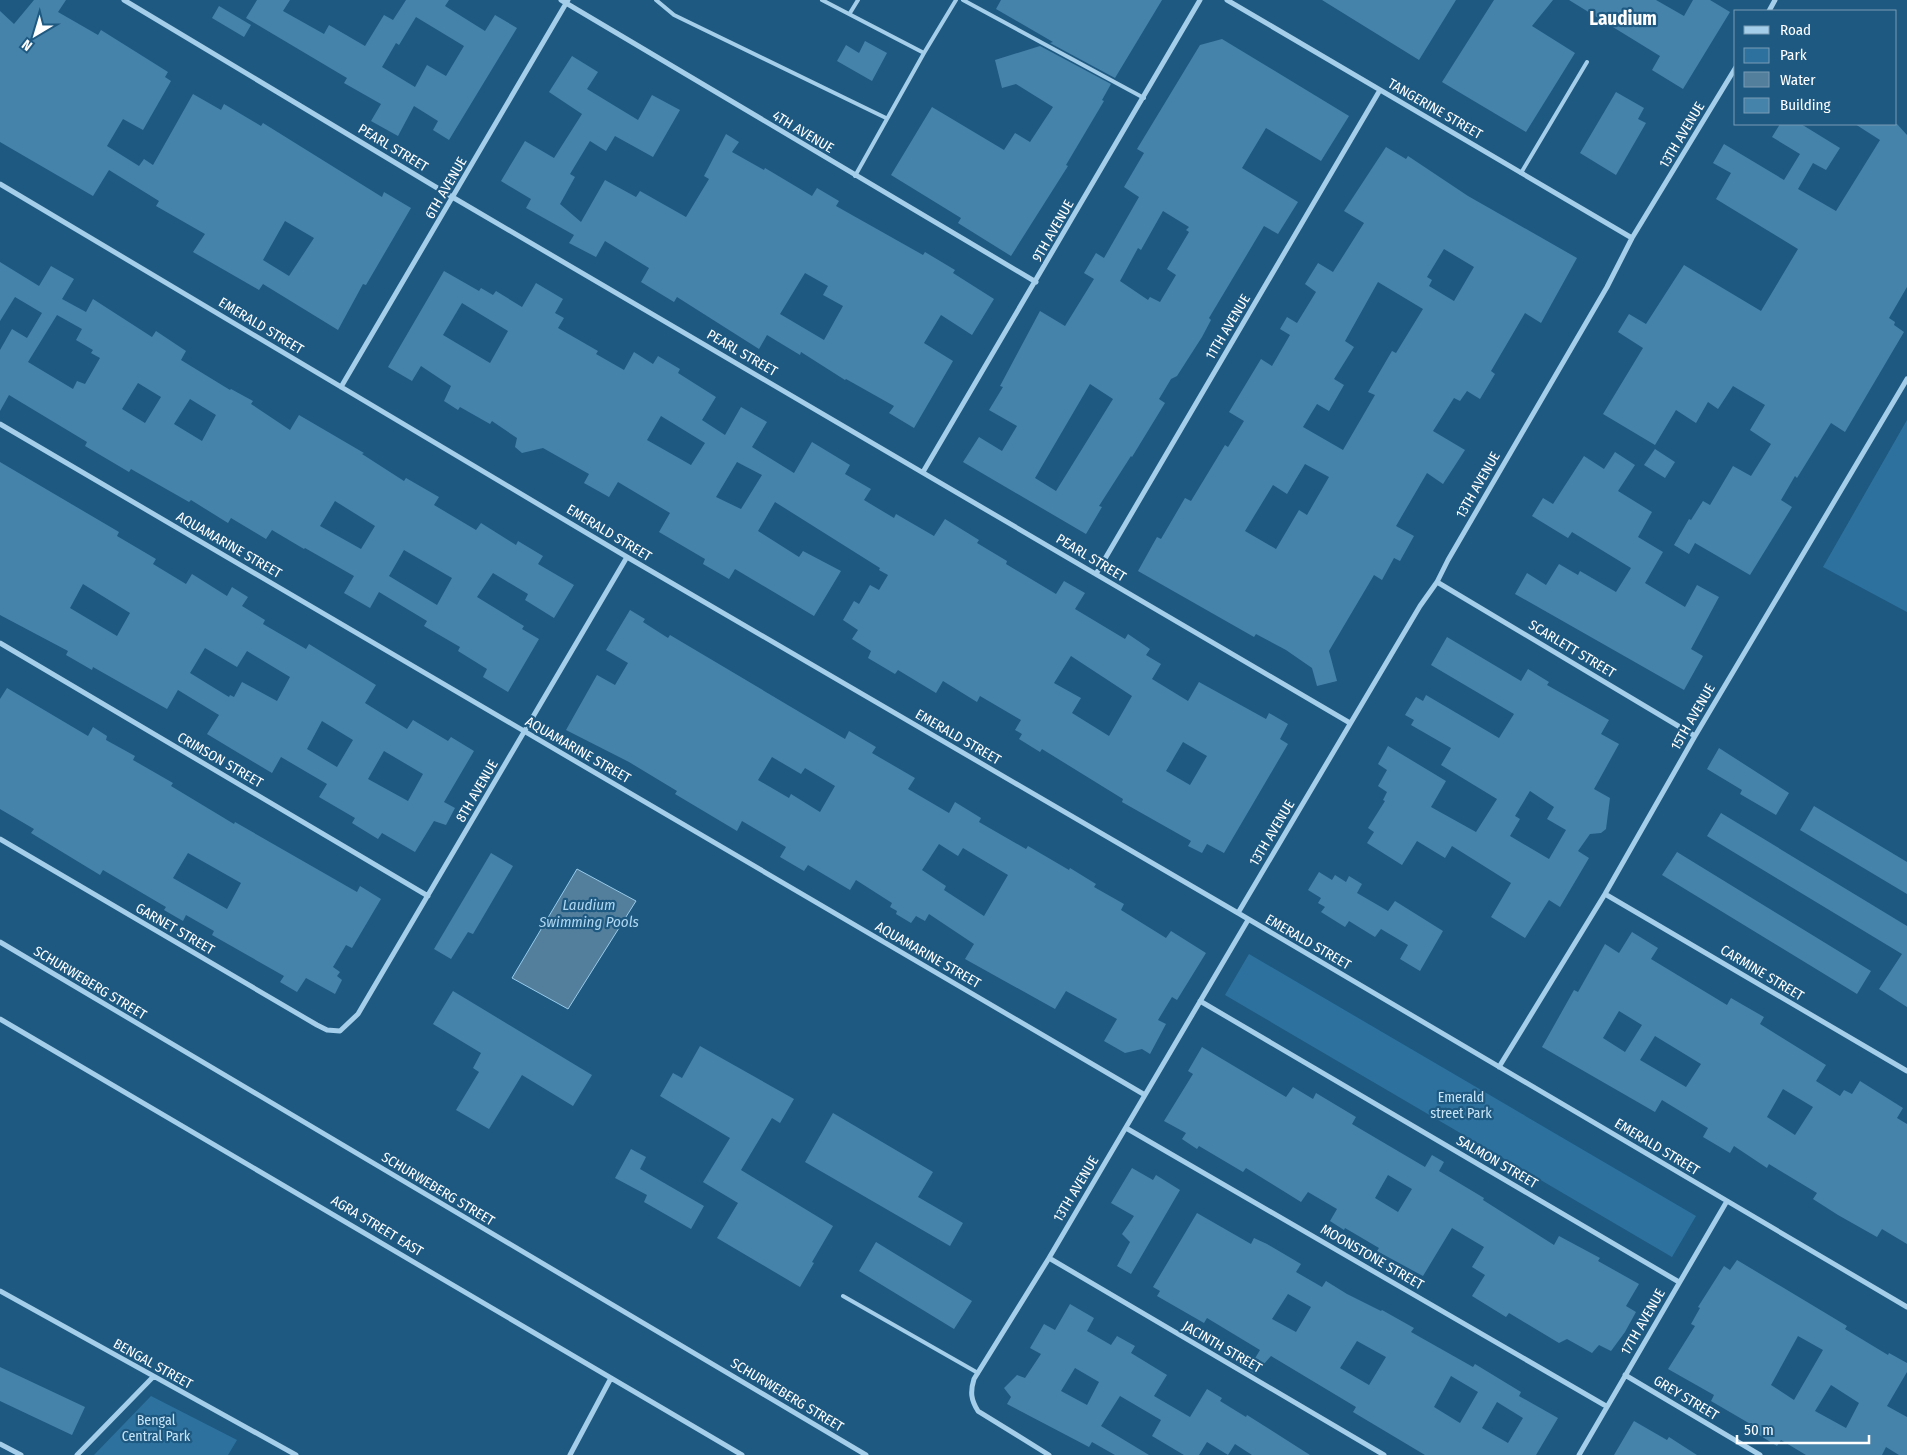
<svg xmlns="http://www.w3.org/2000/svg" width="1907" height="1455" font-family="'Fira Sans Condensed',sans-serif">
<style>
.green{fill:#2d729f}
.water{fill:#547f9c;stroke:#97cbeb}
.building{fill:#4683ab;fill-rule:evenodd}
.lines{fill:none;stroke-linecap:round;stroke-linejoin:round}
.lane{stroke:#a4cee9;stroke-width:4}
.street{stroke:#a4cee9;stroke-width:5}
.labels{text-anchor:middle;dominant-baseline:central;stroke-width:4.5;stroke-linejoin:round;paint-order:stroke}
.street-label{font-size:14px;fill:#fff;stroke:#1e5982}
.park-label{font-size:14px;fill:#c8e5f7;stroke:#1e5982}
.water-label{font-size:15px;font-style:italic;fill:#afd7f1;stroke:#1e5982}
.district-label{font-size:19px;font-weight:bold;fill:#fff;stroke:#1e5982}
</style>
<rect width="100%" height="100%" fill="#1e5982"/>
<path class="green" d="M1907,420V612L1823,567Z
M1249,954L1696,1216L1672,1257L1225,995Z
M151,1396L237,1440L228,1455H94Z"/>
<path class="water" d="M577,869L636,901L568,1009L512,978Z"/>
<path class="building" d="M34,0H66L58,12L98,35L101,30L168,72L165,77L171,81L143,130L123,119L107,146L139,166L144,159L153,165L193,94L221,110L224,104L261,126L263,123L382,197L384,192L411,208L366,285L363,284L338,330L263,284L259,290L193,252L205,234L156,206L159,201L109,170L93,196L0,142V11L14,24ZM285,221L314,238L289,276L263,260Z
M257,0H290L283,11L324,34L329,25L365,46L384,15L393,20L406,0H449L445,6L485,31L495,15L517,28L449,140L433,130L438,121L414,106L398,136L371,121L381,104L344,83L347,78L246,18ZM416,17L464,46L446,76L427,65L415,87L382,67L396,43L399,45Z
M1001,0H1162L1115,78L1050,43L1053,42L996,9Z
M1322,0H1456L1419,60Z
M1494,0H1553L1532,26L1575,53L1526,132L1442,82Z
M1569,0H1656L1684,16L1693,0H1710L1730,12L1683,89L1652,70L1660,56Z
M219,6L251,25L244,37L212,18Z
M1222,39L1349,116L1321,161L1266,128L1242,168L1298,202L1278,234L1264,226L1209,318L1211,320L1202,337L1177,376L1171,379L1159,399L1165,403L1132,457L1131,456L1099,506L1102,507L1086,534L963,462L979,437L1002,451L1017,426L989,410L1003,387L1000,386L1040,311L1065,326L1094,279L1084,273L1096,253L1104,258L1139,197L1124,187L1144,153L1137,149L1200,45ZM1163,211L1189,227L1186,230L1189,232L1167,269L1176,275L1160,302L1150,297L1148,300L1120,281L1138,248L1141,250ZM1090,384L1113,399L1056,491L1035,478Z
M865,41L887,53L872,81L837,61L846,45L859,53Z
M1040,46L1111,84L1102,100L1104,101L1066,165L1068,166L1011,256L958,223L961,218L891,175L932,107L1004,150L1015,133L1030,142L1053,107L1016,84L1002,88L995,60Z
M572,56L598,72L587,89L638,120L652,95L680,110L653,157L615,136L606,151L590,141L570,174L575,177L560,204L581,222L605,180L636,197L640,191L686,217L709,179L704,176L726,134L739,142L732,152L764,170L765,168L812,196L817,188L839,201L836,206L923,255L925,252L955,270L953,273L994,299L972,335L941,315L924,343L953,361L914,428L889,413L894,406L846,379L845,380L801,352L800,355L767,335L759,349L677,297L674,302L641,282L649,268L605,241L596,257L569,243L574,235L526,208L531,199L501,181L525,141L554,158L582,114L549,92ZM805,273L828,286L823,295L843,306L824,340L780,314Z
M1616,92L1644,108L1638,119L1646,123L1616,175L1580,153Z
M1780,124H1801L1840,148L1826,170L1813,163L1798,189L1836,211L1880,140L1855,124H1897L1907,135V287L1889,318L1895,322L1894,325L1904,332L1845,432L1831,423L1797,478L1795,476L1781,500L1792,507L1750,575L1695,543L1689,554L1674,545L1689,519L1691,520L1703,501L1710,505L1733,466L1751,476L1771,444L1750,430L1765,405L1733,386L1718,409L1708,402L1696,423L1676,410L1655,445L1603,414L1643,348L1618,332L1629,314L1646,324L1684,265L1761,311L1798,249L1716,199L1731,173L1713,163L1724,144L1784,180L1800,154L1772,137Z
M1386,147L1406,159L1408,156L1468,196L1577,258L1541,323L1525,313L1491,371L1495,374L1480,399L1467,391L1460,401L1454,398L1433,431L1465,450L1443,484L1427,473L1396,526L1414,536L1400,561L1394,558L1382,580L1374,575L1329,651L1337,681L1317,686L1312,668L1286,650L1256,634L1254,637L1138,571L1157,537L1161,539L1185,498L1191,501L1225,445L1228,447L1244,421L1229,412L1261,359L1272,366L1290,335L1280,329L1287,317L1297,323L1316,292L1305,284L1318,263L1333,272L1364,223L1344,211ZM1444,249L1474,267L1454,301L1429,286L1432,280L1427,277ZM1378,282L1423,309L1396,353L1392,351L1368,392L1375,395L1343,450L1303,427L1317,404L1329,411L1344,385L1334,379L1354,347L1345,341ZM1305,464L1329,477L1307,515L1299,510L1276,549L1245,531L1273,485L1287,494Z
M0,262L39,286L51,266L74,279L62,299L86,312L93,299L152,337L156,331L186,351L181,360L230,390L231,389L253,401L251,404L290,430L299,415L364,453L362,454L404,481L406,478L439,497L434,505L476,530L481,523L516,545L518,541L543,556L538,564L574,585L554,618L525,600L528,594L493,573L477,597L524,626L522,629L539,639L508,692L483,677L487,669L458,651L460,647L424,626L427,621L379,592L370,608L344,593L354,576L305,548L304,549L272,530L266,539L231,518L228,523L191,500L189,502L131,469L129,472L85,446L87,442L9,395L0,411V350L12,329L27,338L42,313L15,297L0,321ZM57,315L82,329L76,340L93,350L91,353L100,358L85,384L77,381L73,389L28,362ZM138,383L161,397L145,423L122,409ZM190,399L216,415L202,441L174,424ZM335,501L375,526L361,549L320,526ZM404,550L452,578L437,605L389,576Z
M444,271L479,291L481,288L493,295L496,291L522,307L536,283L563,299L555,313L564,318L558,328L598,351L596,354L624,370L634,352L653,364L658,356L680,369L678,373L716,397L702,420L725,435L741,407L767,422L752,447L794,473L812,442L850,465L845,474L871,489L864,500L894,518L896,514L934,536L945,519L979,540L977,543L1007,561L1006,564L1056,594L1064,581L1085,593L1075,609L1125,639L1128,634L1150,649L1146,655L1161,664L1152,679L1188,701L1199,682L1266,719L1269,713L1288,724L1280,739L1288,744L1224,853L1207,844L1202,853L1188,846L1191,841L1122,802L1123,799L1042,749L1040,752L1019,739L1022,734L1015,730L1021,720L980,696L977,702L943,681L936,693L898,670L895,674L868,658L871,651L852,639L858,630L843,620L854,601L859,604L870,585L879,590L888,575L879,570L880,568L775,502L758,531L799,557L803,551L841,571L814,616L735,569L729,579L703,564L705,559L659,532L670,513L618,482L609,497L584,483L589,474L543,448L522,453L515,447L517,438L492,421L490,424L460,407L458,410L444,401L451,386L421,366L412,381L388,367ZM462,303L508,331L490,363L443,335ZM661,416L705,443L691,465L647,440ZM737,462L762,475L741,509L716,497ZM1071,656L1132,696L1109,736L1072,713L1081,698L1054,683ZM1183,742L1207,756L1190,785L1166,771Z
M1655,449L1675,462L1665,478L1644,465Z
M1615,452L1635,465L1618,491L1652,512L1638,537L1663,552L1645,583L1685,607L1697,585L1719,597L1691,649L1703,656L1684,690L1515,594L1527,573L1546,585L1559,564L1578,575L1580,571L1616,592L1631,568L1572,532L1568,538L1532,516L1543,498L1553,504L1584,456L1604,469Z
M0,462L119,532L117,536L156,559L153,564L186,584L192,574L227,596L232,587L248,597L242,606L265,620L263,624L306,649L309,644L376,685L365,703L407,729L413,720L448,741L451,737L474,751L444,802L455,808L446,825L434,821L415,852L382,833L378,839L352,823L355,818L319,797L327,784L281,757L272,773L207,734L219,715L178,690L167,709L93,667L92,670L66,655L68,651L0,615ZM83,584L130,613L117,636L70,608ZM205,648L237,667L247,651L290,677L277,701L242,682L234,697L230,695L229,697L190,673ZM322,721L353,740L337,767L307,749ZM384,751L423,774L408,801L368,779Z
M630,610L645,619L643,622L668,638L670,635L845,739L849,731L876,747L872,753L915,778L908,789L949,813L955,802L981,818L979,822L1026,849L1028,846L1069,870L1070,868L1096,884L1094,887L1124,904L1121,910L1166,938L1171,931L1206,953L1177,1000L1172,997L1158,1020L1166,1024L1150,1054L1142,1049L1125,1053L1104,1041L1117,1019L1066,991L1055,1009L965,959L974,944L929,914L925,921L916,916L911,923L896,914L897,911L890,907L892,903L856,880L850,890L808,865L804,871L780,857L786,847L742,821L737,831L675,794L677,791L629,762L566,730L597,675L615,685L628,663L606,650ZM772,757L801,774L805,768L835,786L820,812L791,794L789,798L758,780ZM939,844L958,856L963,848L1008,875L984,916L944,890L946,886L922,870Z
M1447,637L1521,681L1528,669L1549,682L1547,685L1609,720L1601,734L1619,744L1594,789L1610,798L1606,829L1601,833L1590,834L1578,851L1589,858L1560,907L1549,900L1525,938L1491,917L1511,883L1452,846L1445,858L1417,841L1402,865L1367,843L1374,832L1368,828L1385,801L1383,800L1387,792L1378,786L1387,770L1378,764L1388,746L1446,781L1431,807L1476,832L1497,799L1441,765L1451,748L1411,725L1414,720L1405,715L1416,697L1423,701L1426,695L1499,738L1514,714L1431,665ZM1530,791L1554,807L1547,819L1566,830L1549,859L1510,836L1520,819L1515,816Z
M7,688L88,736L93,727L107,736L106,740L135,756L133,760L173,783L171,786L234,824L235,822L357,892L360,886L381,899L352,948L346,945L333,967L340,972L337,976L342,980L335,994L306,978L297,992L280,982L284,976L212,935L214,931L186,915L183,921L164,910L166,907L103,870L100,875L31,833L34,829L0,809V699ZM188,853L241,883L227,909L173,878Z
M1719,748L1789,793L1776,815L1740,794L1742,790L1707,769Z
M1814,806L1907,862V894L1800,830Z
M1721,813L1907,926V1007L1879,989L1902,954L1707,836Z
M1677,852L1871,971L1857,994L1662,875Z
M491,853L513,866L473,934L468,932L451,959L434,949Z
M1319,872L1332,880L1335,875L1346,882L1349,876L1362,884L1357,893L1388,911L1395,901L1443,931L1420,971L1400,959L1408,945L1381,929L1375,937L1349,921L1345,927L1321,912L1325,907L1318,903L1321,898L1308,890Z
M1632,932L1658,948L1651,959L1727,1005L1731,998L1764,1017L1760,1024L1826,1065L1816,1081L1840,1096L1844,1090L1852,1094L1860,1081L1903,1108L1897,1118L1907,1124V1244L1882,1229L1877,1237L1838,1215L1813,1199L1817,1193L1769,1164L1767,1168L1734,1146L1730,1153L1703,1137L1708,1128L1662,1100L1655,1112L1542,1047L1574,990L1578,992L1605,944L1619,953ZM1619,1011L1642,1025L1625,1052L1603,1038ZM1655,1036L1701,1064L1686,1087L1640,1060ZM1783,1089L1813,1107L1795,1135L1767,1117Z
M453,991L592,1075L573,1106L522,1075L489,1129L456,1110L479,1072L473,1068L481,1053L433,1024Z
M700,1046L794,1099L780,1123L772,1118L741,1170L833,1226L812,1262L814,1263L800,1287L717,1238L738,1203L703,1182L730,1138L660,1096L673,1073L682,1078Z
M1202,1047L1286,1097L1293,1087L1313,1099L1316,1093L1356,1117L1352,1124L1425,1167L1432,1155L1444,1162L1439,1171L1484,1198L1483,1200L1554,1245L1559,1236L1600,1258L1598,1261L1639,1284L1626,1306L1636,1312L1625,1332L1611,1351L1599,1345L1592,1353L1567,1339L1559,1343L1509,1313L1506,1317L1472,1296L1485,1275L1472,1267L1484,1247L1452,1228L1423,1276L1377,1251L1379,1248L1345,1228L1344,1230L1330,1221L1337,1209L1308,1192L1301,1202L1246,1168L1243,1172L1199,1146L1197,1149L1182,1139L1186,1133L1164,1121L1193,1074L1188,1071ZM1388,1175L1412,1189L1398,1212L1375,1198Z
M833,1113L933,1172L918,1197L963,1223L950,1246L805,1162Z
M631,1149L646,1157L640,1169L704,1206L691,1229L644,1202L647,1195L615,1178Z
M1132,1168L1153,1180L1156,1175L1180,1190L1131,1274L1117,1266L1130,1242L1122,1234L1134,1216L1111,1203Z
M1197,1213L1251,1244L1254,1238L1267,1244L1301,1264L1296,1272L1322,1287L1326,1281L1347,1294L1381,1311L1382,1310L1414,1328L1411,1332L1473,1367L1475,1364L1521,1392L1519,1396L1558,1418L1536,1455H1425L1353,1412L1356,1407L1271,1356L1255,1374L1248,1370L1260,1350L1207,1318L1204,1323L1157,1296L1160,1291L1153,1287ZM1288,1294L1311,1307L1296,1332L1272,1319ZM1357,1341L1386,1357L1369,1385L1340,1368ZM1451,1376L1478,1392L1460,1423L1434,1407ZM1497,1402L1523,1418L1508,1443L1482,1428Z
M876,1242L972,1301L954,1329L859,1271Z
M1737,1260L1847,1326L1845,1329L1888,1355L1889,1353L1907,1363V1372L1887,1406L1907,1417V1455H1899L1886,1447L1882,1455H1806L1781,1440L1777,1446L1756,1433L1759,1429L1711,1401L1714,1395L1668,1369L1695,1326L1691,1324L1700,1308L1698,1307L1724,1266L1730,1270ZM1798,1336L1823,1350L1794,1400L1771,1385ZM1831,1385L1859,1403L1846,1428L1815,1411Z
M1070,1304L1094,1318L1087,1331L1111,1345L1117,1336L1135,1346L1131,1353L1167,1375L1154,1396L1190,1417L1207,1389L1222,1398L1220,1401L1246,1417L1247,1415L1310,1455H1252L1235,1444L1228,1455L1207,1442L1199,1455H1184L1152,1436L1161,1420L1120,1396L1101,1426L1149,1455H1115L1092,1442L1089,1447L1007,1404L1011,1397L1004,1388L1017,1375L1025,1378L1041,1354L1030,1348L1044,1324L1055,1330ZM1075,1368L1099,1382L1087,1405L1061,1391Z
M0,1367L85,1407L72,1435L0,1401Z
M1634,1421L1667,1440L1669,1437L1697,1455H1614Z"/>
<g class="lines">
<path class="lane" d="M656,0L674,15L886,118
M822,0L924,53L855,176
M963,0L1144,98
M850,13L858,0
M924,53L956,0
M1521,173L1587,62
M843,1296L978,1373"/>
<path class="street" d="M124,0L454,198L1350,723
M561,0L1036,282
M1227,0L1632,238
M1769,11L1775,0
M0,184L627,557L1238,913L1907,1307
M341,387L568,0
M0,424L1145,1095
M923,472L1200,0
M1096,574L1380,90
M1437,582L1695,736
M0,643L428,896
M0,839L317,1025L327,1030L340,1031L358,1014L627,557
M1605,894L1907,1071
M1238,913L1420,606L1437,582L1448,560L1607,287L1632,238L1736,67
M0,942L866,1455
M1200,1001L1679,1282
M0,1019L742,1455
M1499,1067L1605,894L1695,736L1907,379
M1126,1128L1606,1406
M1049,1258L1384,1455
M0,1291L296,1455
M1625,1375L1760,1455
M0,1444L21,1455
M77,1455L153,1377
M570,1455L611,1378
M1049,1455L978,1411C971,1400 970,1392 974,1379L1049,1258L1248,920
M1579,1455L1727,1201"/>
</g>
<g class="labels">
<g class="street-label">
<text transform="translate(1435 109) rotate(30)">TANGERINE STREET</text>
<text transform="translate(803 132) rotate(31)">4TH AVENUE</text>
<text transform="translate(1682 135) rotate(-59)">13TH AVENUE</text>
<text transform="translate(393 148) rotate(31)">PEARL STREET</text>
<text transform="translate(446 188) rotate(-60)">6TH AVENUE</text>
<text transform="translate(1053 231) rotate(-60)">9TH AVENUE</text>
<text transform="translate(261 326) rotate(31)">EMERALD STREET</text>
<text transform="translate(1228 327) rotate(-59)">11TH AVENUE</text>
<text transform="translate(742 353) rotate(30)">PEARL STREET</text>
<text transform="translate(1478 485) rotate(-60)">13TH AVENUE</text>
<text transform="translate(609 533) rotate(31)">EMERALD STREET</text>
<text transform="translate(229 545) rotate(30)">AQUAMARINE STREET</text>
<text transform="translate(1091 558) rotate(31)">PEARL STREET</text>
<text transform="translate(1572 649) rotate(31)">SCARLETT STREET</text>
<text transform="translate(1693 717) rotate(-60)">15TH AVENUE</text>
<text transform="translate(958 737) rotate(30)">EMERALD STREET</text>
<text transform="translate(578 750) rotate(30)">AQUAMARINE STREET</text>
<text transform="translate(220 760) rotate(30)">CRIMSON STREET</text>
<text transform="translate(477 791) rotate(-60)">8TH AVENUE</text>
<text transform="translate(1272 833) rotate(-59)">13TH AVENUE</text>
<text transform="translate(175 929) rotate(30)">GARNET STREET</text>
<text transform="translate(1308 942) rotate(30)">EMERALD STREET</text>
<text transform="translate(928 955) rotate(30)">AQUAMARINE STREET</text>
<text transform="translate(1762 973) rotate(31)">CARMINE STREET</text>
<text transform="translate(90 983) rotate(31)">SCHURWEBERG STREET</text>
<text transform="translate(1657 1147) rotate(31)">EMERALD STREET</text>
<text transform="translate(1497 1162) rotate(30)">SALMON STREET</text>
<text transform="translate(438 1189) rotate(31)">SCHURWEBERG STREET</text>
<text transform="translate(1076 1189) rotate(-59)">13TH AVENUE</text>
<text transform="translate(377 1226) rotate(31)">AGRA STREET EAST</text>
<text transform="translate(1372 1257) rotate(30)">MOONSTONE STREET</text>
<text transform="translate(1643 1322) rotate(-60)">17TH AVENUE</text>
<text transform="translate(1222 1347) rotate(30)">JACINTH STREET</text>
<text transform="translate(153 1364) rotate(29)">BENGAL STREET</text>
<text transform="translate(787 1395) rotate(31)">SCHURWEBERG STREET</text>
<text transform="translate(1686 1398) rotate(31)">GREY STREET</text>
</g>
<g class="park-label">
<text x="1461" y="1097">Emerald<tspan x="1461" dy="16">street Park</tspan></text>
<text x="156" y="1420">Bengal<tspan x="156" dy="16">Central Park</tspan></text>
</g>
<g class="water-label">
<text x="589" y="905">Laudium<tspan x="589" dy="17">Swimming Pools</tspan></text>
</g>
<g class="district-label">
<text x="1623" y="18">Laudium</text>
</g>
</g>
<rect x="1734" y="10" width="162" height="115" fill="#1e5982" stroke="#789bb4"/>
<rect x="1744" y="26" width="25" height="8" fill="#a4cee9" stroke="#789bb4"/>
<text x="1780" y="35" font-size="15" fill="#ffffff">Road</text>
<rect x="1744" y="48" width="25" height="15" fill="#2d729f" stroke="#789bb4"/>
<text x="1780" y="60" font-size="15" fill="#ffffff">Park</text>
<rect x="1744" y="72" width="25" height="15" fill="#547f9c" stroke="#789bb4"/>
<text x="1780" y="85" font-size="15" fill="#ffffff">Water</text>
<rect x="1744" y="98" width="25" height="15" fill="#4683ab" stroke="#789bb4"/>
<text x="1780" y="110" font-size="15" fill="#ffffff">Building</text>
<g transform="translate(35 35) rotate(218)" stroke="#1e5982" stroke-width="4" paint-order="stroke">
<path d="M0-4L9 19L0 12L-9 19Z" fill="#ffffff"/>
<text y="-8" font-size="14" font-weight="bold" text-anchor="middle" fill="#ffffff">N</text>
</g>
<path d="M1737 1435v8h132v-8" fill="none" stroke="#ffffff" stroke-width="2.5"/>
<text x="1744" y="1435" font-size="15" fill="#ffffff" stroke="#1e5982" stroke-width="4" paint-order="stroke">50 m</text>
</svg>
